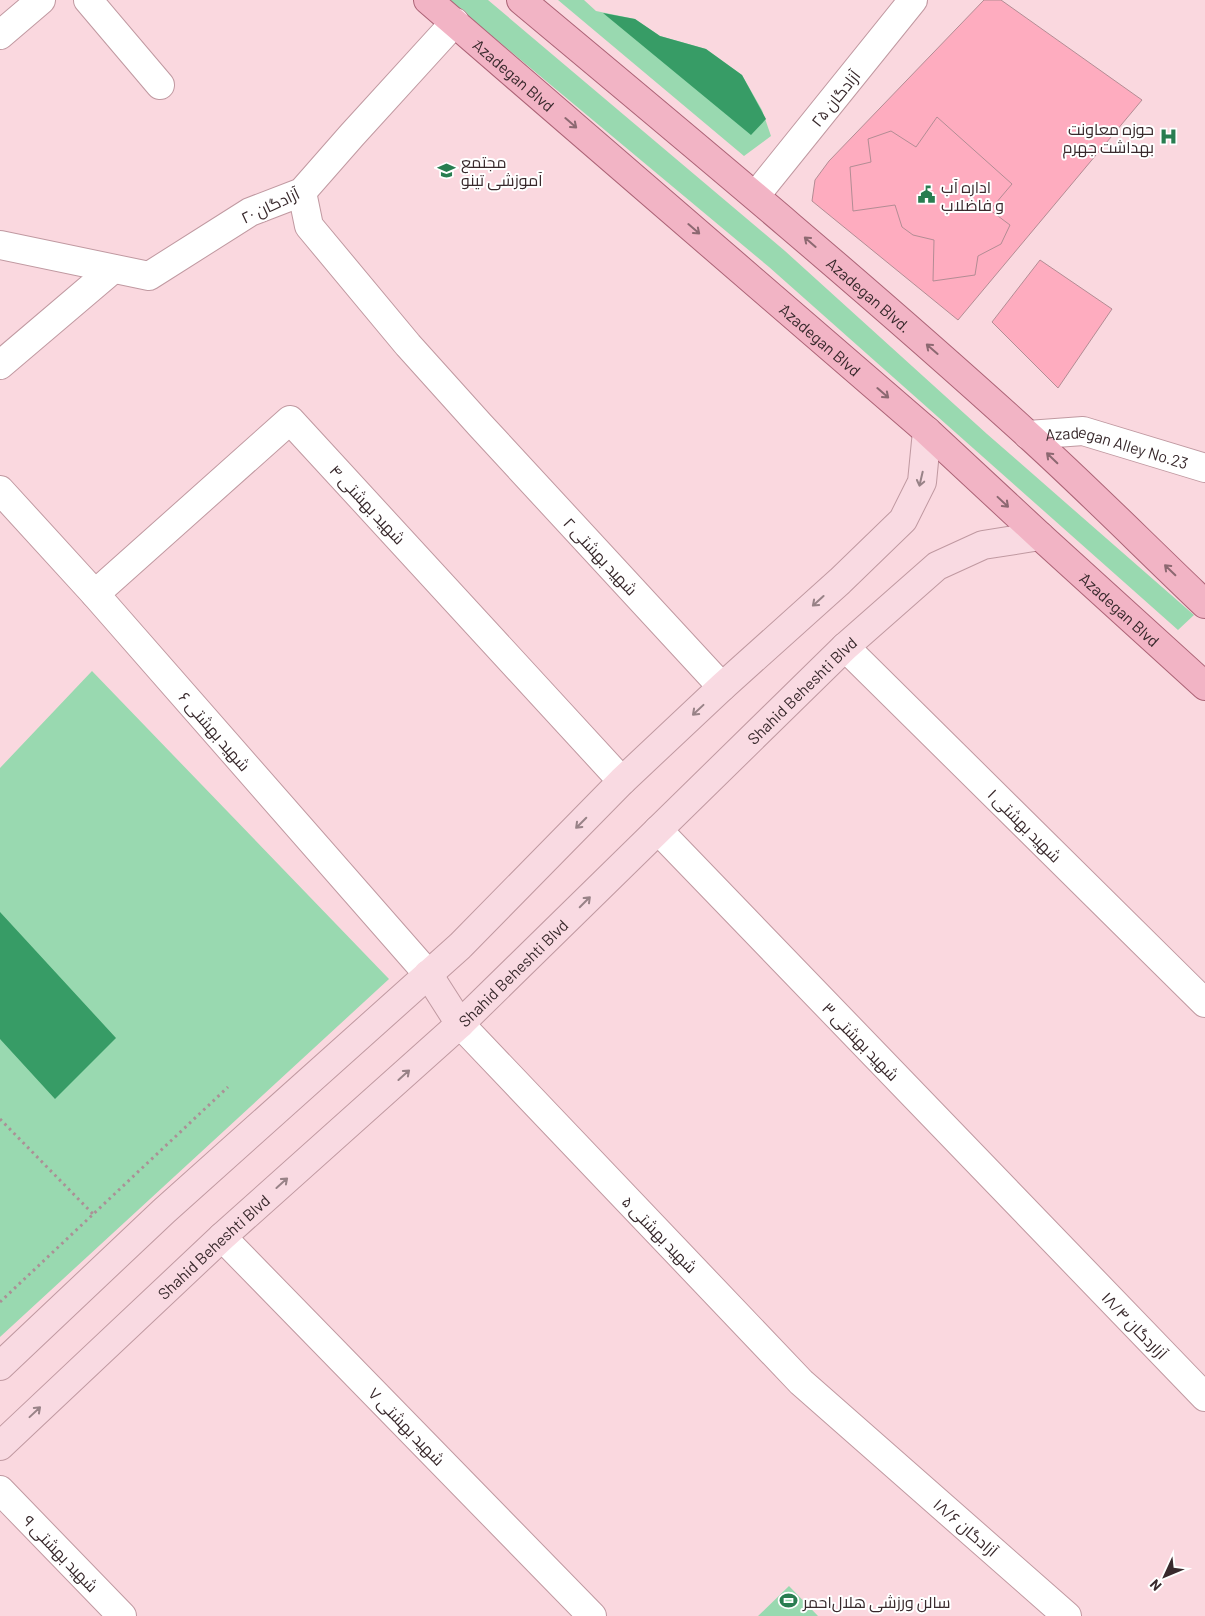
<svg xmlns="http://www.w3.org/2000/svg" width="1205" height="1616" font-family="Barlow,Cairo,sans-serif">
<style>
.green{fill:#99d9b0}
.water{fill:#379c66}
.building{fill:#feacbf;stroke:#b38c94}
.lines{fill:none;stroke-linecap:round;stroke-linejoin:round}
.minor-casing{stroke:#c099a1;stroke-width:30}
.secondary-casing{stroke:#c099a1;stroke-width:30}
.primary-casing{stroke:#ac6376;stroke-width:30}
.path{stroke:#ab9096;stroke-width:3;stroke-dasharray:2.5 4;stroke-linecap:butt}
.minor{stroke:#fff;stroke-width:28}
.secondary{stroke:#f9dae2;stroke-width:28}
.primary{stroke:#f2b4c5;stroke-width:28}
.oneway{stroke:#8c6871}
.oneway2{stroke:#988287}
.labels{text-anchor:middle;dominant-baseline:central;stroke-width:4;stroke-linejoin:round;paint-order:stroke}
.street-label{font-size:16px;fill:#38292c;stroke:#fff}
.poi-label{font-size:16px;fill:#38292c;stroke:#fff;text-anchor:start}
</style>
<rect width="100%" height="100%" fill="#fad8df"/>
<path class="green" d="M449,0H488L785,251L987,434L1194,615L1178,630L769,267Z
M558,0H584L596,11L635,19L660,36L706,49L742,75L762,110L771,136L744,156Z
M92,671L389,979L0,1337V768Z
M789,1586L818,1616H758Z"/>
<path class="water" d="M603,13L635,19L660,36L706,49L742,75L766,119L751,135Z
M0,912L116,1038L55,1099L0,1039Z"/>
<path class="building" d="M984,0H1001L1142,100L958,320L812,201L815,180L829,161Z
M937,117L1012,184L990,210L1010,225L1001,244L978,256L975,275L933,281L934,240L913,235L902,227L895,205L853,211L850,167L871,162L868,139L891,131L916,147Z
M1040,260L1112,309L1058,388L992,322Z"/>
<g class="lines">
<defs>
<g id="minor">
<path d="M88,0L160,85"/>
<path d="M0,35L41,0"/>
<path d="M302,192L309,226L408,345L480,425L722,687"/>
<path d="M756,195L913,0"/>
<path d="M0,245L149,276L250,212L302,192L352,135L455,22"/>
<path d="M0,365L113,269"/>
<path id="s1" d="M1028,435L1083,431L1205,468"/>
<path d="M0,490L95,594L428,974"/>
<path d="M95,594L290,420L622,781"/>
<path d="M845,647L1205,1003"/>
<path d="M658,830L1205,1397"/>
<path d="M460,1024L801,1382L1067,1616"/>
<path d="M222,1237L592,1616"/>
<path d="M0,1490L122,1616"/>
</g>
<g id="secondary">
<path d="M428,974L460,1024"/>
<path d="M0,1366L164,1211L460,946L622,781L722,687L840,581L903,520L922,482L927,431"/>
<path id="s2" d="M0,1446L222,1237L460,1024L845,647L937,566L983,545L1040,536"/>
</g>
<g id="primary">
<path id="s3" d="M428,0L927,431L1040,536L1205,686"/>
<path id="s4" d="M521,0C691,142 862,284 1026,433C1087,488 1145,547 1205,604"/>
</g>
</defs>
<use href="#minor" class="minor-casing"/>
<use href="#secondary" class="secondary-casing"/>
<use href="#primary" class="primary-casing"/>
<path class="path" d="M0,1119L93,1214
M0,1302L228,1087"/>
<use href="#minor" class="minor"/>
<use href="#secondary" class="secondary"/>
<use href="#primary" class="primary"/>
</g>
<defs><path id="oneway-shaft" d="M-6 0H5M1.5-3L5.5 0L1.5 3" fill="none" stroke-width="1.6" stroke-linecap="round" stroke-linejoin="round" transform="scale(1.25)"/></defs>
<g class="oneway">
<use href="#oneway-shaft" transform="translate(571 123) rotate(41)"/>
<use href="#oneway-shaft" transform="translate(694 229) rotate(41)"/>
<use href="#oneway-shaft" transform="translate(810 242) rotate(-139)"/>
<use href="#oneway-shaft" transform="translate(932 349) rotate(-139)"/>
<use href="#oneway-shaft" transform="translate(883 393) rotate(41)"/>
<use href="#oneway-shaft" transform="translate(1052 458) rotate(-136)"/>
<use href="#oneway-shaft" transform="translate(1003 502) rotate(43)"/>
<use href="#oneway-shaft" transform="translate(1170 570) rotate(-136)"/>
</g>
<g class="oneway2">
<use href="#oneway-shaft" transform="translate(921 479) rotate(103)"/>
<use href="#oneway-shaft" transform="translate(818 601) rotate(138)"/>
<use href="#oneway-shaft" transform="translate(698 710) rotate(137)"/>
<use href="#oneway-shaft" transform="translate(581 823) rotate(135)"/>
<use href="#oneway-shaft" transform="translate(585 902) rotate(-45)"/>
<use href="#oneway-shaft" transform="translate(404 1075) rotate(-42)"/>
<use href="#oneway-shaft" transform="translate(282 1183) rotate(-42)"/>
<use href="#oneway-shaft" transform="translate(35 1412) rotate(-43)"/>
</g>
<defs>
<symbol id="hospital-bare" viewBox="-9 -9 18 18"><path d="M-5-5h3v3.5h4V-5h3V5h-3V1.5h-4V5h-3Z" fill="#287d50" stroke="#fff" stroke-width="2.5" paint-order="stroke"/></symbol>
<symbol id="school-bare" viewBox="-9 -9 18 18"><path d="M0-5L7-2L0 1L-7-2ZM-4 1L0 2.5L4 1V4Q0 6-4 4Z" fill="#287d50" stroke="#fff" stroke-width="2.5" paint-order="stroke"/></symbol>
<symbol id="civic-bare" viewBox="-9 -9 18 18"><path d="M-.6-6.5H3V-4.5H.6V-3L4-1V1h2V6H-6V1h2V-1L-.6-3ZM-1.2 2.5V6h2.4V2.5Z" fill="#287d50" stroke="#fff" stroke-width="2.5" paint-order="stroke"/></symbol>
<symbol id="stadium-bare" viewBox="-9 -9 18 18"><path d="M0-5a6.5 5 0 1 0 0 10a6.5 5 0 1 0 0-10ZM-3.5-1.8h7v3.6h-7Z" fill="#287d50" stroke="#fff" stroke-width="2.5" paint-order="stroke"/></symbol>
</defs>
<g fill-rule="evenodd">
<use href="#hospital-bare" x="1156" y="124" width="25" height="25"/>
<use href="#school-bare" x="434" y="158" width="25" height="25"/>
<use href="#civic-bare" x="914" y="182" width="25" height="25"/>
<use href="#stadium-bare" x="776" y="1588" width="25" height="25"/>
</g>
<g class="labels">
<g class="street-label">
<text stroke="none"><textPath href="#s3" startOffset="114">َAzadegan Blvd</textPath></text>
<text transform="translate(835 98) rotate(-51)">آزادگان ۲۵</text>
<text transform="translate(270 205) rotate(-25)">آزادگان ۲۰</text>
<text stroke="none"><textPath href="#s4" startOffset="456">Azadegan Blvd.</textPath></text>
<text stroke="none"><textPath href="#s3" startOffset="519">َAzadegan Blvd</textPath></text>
<text stroke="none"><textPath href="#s1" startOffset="91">Azadegan Alley No.23</textPath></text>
<text transform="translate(368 504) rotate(47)">شهید بهشتی ۴</text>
<text transform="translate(601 556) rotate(47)">شهید بهشتی ۲</text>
<text stroke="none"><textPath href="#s3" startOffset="922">َAzadegan Blvd</textPath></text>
<text stroke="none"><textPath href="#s2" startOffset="1102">Shahid Beheshti Blvd</textPath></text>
<text transform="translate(215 731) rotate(49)">شهید بهشتی ۶</text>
<text transform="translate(1025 825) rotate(45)">شهید بهشتی ۱</text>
<text stroke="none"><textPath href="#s2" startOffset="698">Shahid Beheshti Blvd</textPath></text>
<text transform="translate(861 1041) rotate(46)">شهید بهشتی ۳</text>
<text transform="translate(660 1234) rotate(46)">شهید بهشتی ۵</text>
<text stroke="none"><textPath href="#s2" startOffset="292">Shahid Beheshti Blvd</textPath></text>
<text transform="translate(1135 1325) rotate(46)">آزاردگان ۱۸/۴</text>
<text transform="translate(407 1426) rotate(46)">شهید بهشتی ۷</text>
<text transform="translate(966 1527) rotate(41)">آزادگان ۱۸/۶</text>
<text transform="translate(61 1553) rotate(46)">شهید بهشتی ۹</text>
</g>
<g class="poi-label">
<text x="1154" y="128" text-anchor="end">حوزه معاونت<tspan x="1154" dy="18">بهداشت جهرم</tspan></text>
<text x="461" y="161">مجتمع<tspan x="461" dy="18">آموزشی تینو</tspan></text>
<text x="941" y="186">اداره آب<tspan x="941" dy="18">و فاضلاب</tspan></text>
<text x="803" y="1601">سالن ورزشی هلال‌احمر</text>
</g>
</g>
<g transform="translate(1165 1576) rotate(226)" stroke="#ffffff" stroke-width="4" paint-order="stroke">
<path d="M0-4L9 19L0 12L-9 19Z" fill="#38292c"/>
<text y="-8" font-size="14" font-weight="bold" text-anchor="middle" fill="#38292c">N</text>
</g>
</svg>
